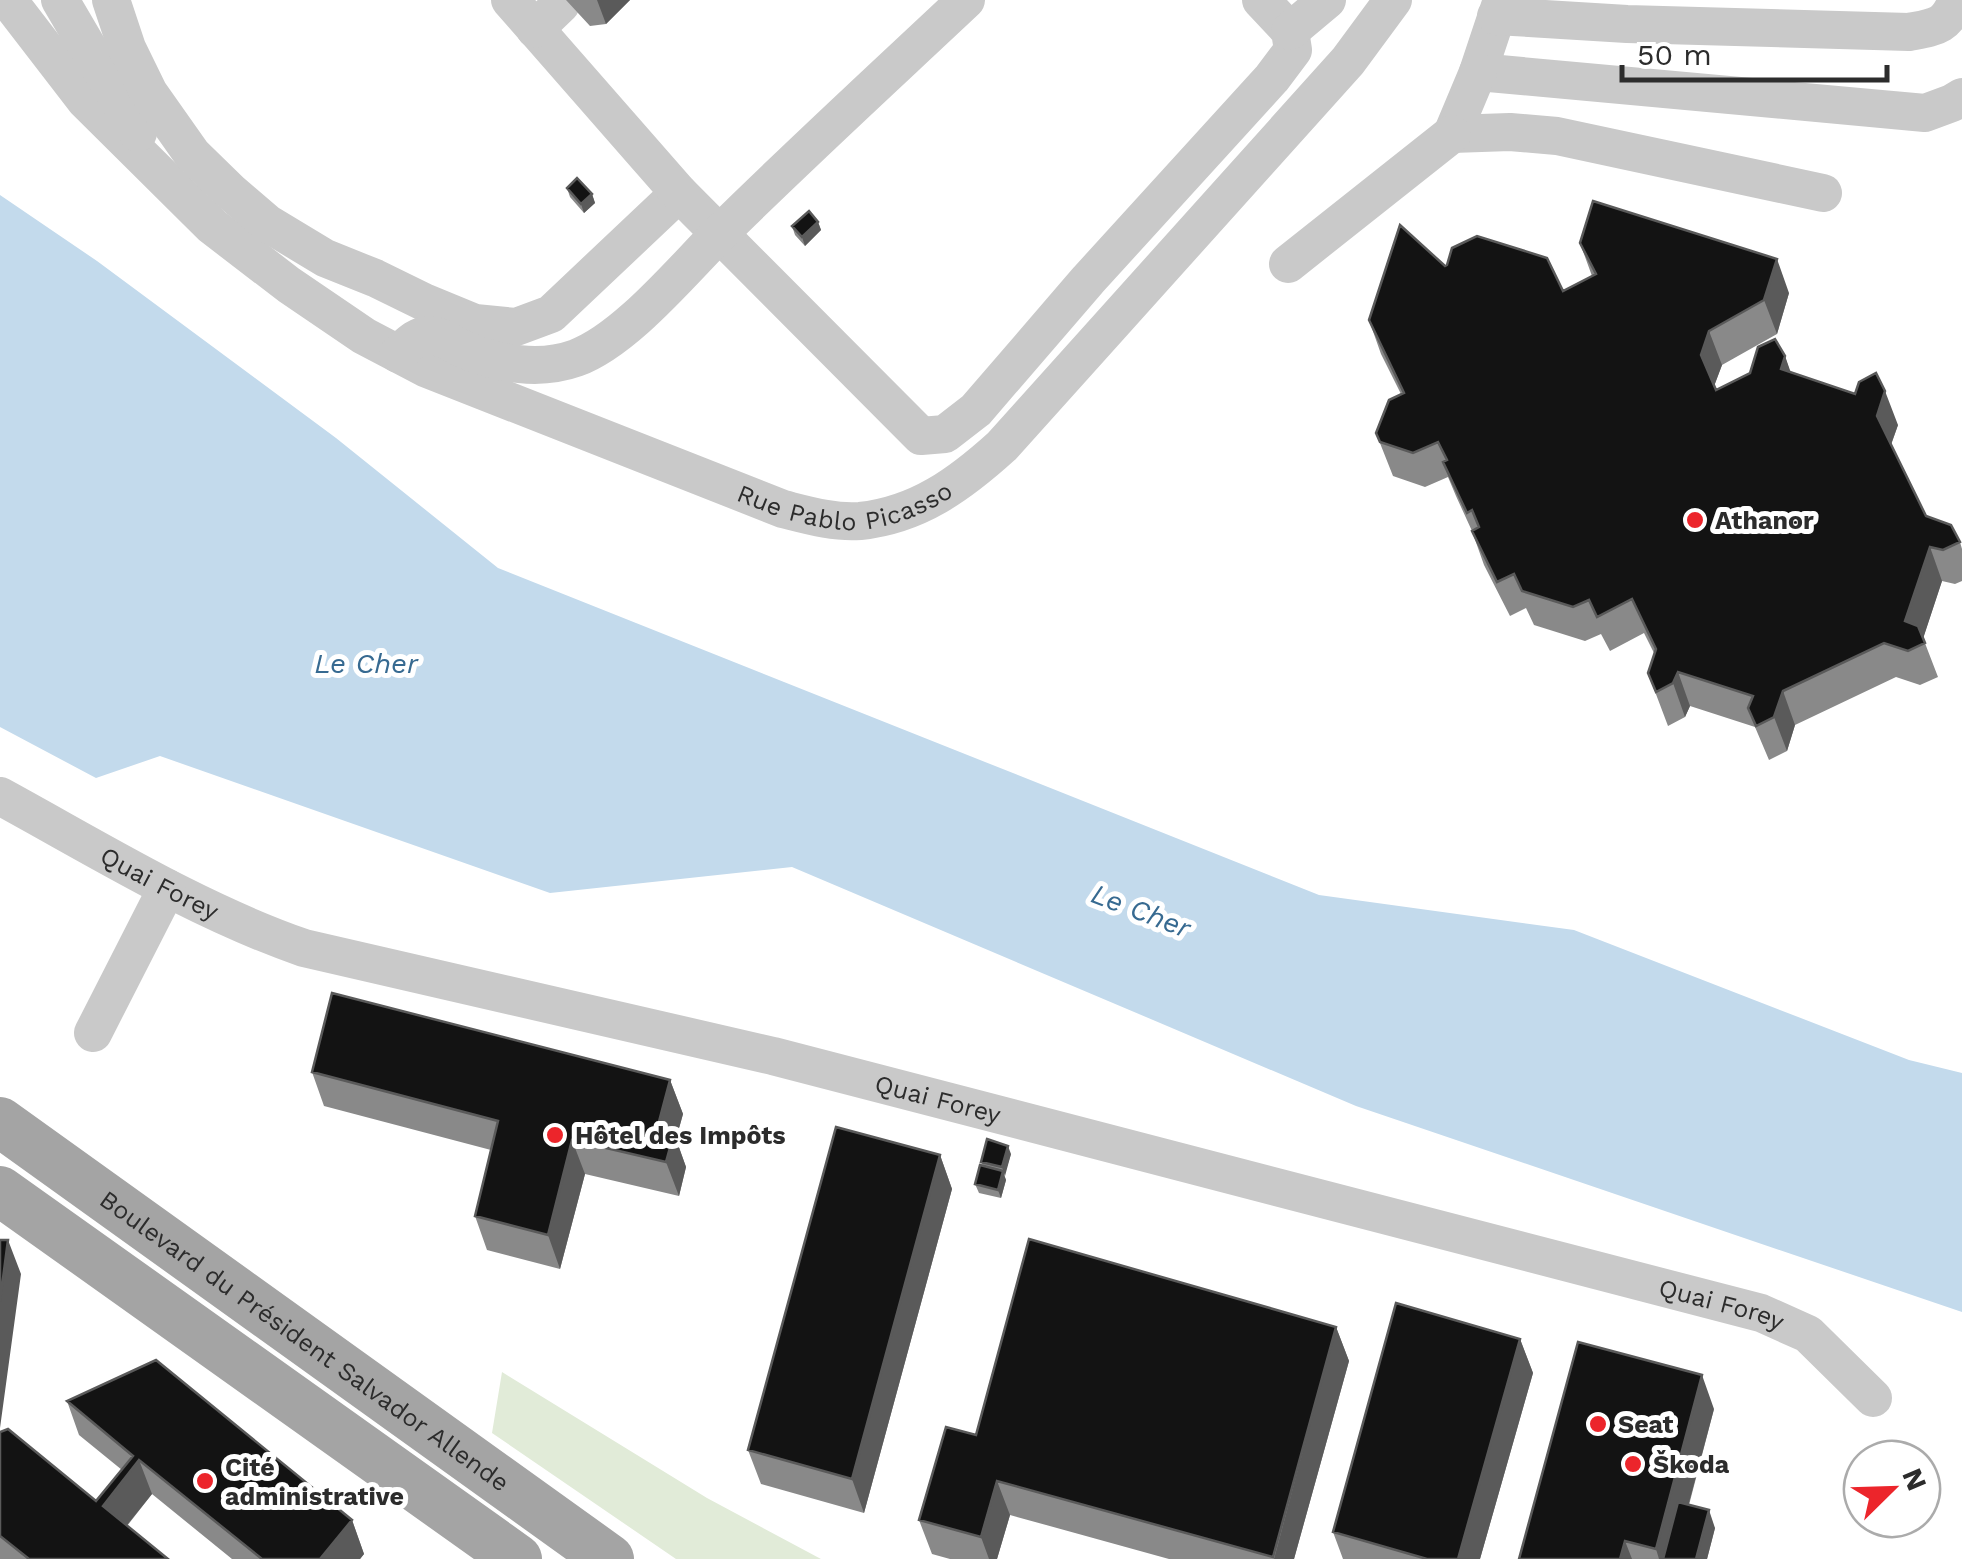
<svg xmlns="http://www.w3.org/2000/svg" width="1962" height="1559" font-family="'Work Sans',sans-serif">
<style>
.green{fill:#e1ebd8}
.water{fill:#c3daec}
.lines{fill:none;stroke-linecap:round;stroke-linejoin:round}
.minor{stroke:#c9c9c9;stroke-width:38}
.major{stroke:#a4a4a4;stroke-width:50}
.wall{fill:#898989}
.shaded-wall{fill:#5a5a5a}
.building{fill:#131313;stroke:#5a5a5a;stroke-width:2.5}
.poi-dot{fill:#ec252b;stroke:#fff;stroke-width:4}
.labels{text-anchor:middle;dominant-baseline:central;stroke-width:10;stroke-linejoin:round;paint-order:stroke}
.street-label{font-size:25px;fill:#2c2c2c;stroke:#fff}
.poi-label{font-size:25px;font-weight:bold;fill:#2c2c2c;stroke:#fff;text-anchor:start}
.water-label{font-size:28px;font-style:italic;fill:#376a91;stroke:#fff}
</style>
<rect width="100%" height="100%" fill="#fff"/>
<path class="green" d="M502,1372L707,1498L821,1559H676L492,1433Z"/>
<path class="water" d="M0,195L97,261L336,438L498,568L1319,895L1574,930L1909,1060L1962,1073V1312L1356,1106L792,867L550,893L160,756L96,778L0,727Z"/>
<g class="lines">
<g class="minor">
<path id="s1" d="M8,0L85,100L212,226L289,285L364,336L425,368L783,509C807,515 834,523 860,521C918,515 960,484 1002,446L1348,61L1393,0"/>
<path d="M60,0L138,133"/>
<path d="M111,0L127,48L149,93L192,154L232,193L267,223L325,258L375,278L424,302L475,323L516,327L551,314L679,193"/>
<path d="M510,0L679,193L921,436L945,434L976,410L1088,280L1272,78L1293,50L1290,31L1261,0"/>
<path d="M1502,0L1478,72L1925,113L1952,103L1962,97"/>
<path d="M1496,16L1627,24L1909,32C1936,27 1946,27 1957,0"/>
<path d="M535,29L561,4L557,0"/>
<path d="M1290,31L1327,0"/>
<path d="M1478,72L1452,134L1510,132L1557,136L1823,193"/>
<path d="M1288,264L1452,134"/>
<path d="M398,354C407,346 417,334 430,335C441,336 455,345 465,350C499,364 540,371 576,358C625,340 681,272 718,235C799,155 883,78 966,0"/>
<path id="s2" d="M0,796C99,850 197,911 304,948L773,1056L1761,1313L1808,1334L1873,1398"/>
<path d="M93,1033L167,888"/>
</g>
<g class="major">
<path id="s3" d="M0,1122L609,1559"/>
<path d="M0,1191L517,1559"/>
</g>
</g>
<path class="wall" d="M566,0H630L606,24L590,26Z
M567,188L592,194L595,203L584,213L570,197Z
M818,222L821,230L805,246L795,235L792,226Z
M1580,243L1789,293L1777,334L1722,365L1714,386L1716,390L1785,356L1790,372L1898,425L1891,445L1926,516L1960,542L1962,549V581L1955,584L1942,581L1923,638L1938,677L1920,685L1896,677L1795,725L1787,751L1769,760L1755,727L1690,706L1685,717L1668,726L1648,673L1654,653L1644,633L1610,651L1601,634L1585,641L1534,625L1526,608L1510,616L1484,565L1472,531L1456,496L1448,477L1425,487L1393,476L1376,433L1401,394L1381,354L1369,320L1445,266L1563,291L1592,276Z
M312,1072L670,1080L683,1114L676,1139L686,1167L679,1196L585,1174L560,1269L487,1250L475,1216L491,1150L324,1106Z
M1011,1154L1004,1176L1006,1180L1001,1198L979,1193L975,1184L983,1166L981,1162Z
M940,1155L952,1189L864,1513L761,1484L748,1450Z
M1336,1327L1349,1361L1294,1559H1169L1010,1515L997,1559H950L932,1554L919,1520L976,1435Z
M1520,1339L1533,1373L1480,1559H1343L1333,1532Z
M67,1401L352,1520L364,1554L360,1559H232L152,1494L127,1526L168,1559H0V1432L96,1501L122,1470L79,1435Z
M1714,1409L1689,1505L1715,1528L1707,1559H1519Z"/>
<path class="shaded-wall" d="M597,0H630L606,24Z
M592,194L595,203L584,213L581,204Z
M818,222L821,230L805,246L802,237Z
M1777,259L1789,293L1777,334L1764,300Z
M1709,331L1722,365L1713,389L1701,355Z
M1785,356L1797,390L1781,369Z
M1885,391L1898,425L1889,450L1877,416Z
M1930,547L1942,581L1921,645L1905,621Z
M1678,672L1690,706L1685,717L1673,683Z
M1783,691L1795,725L1787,751L1774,717Z
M670,1080L683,1114L676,1139L686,1167L679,1196L666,1162L657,1129Z
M572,1140L585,1174L560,1269L548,1235Z
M1008,1146L1011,1154L1005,1176L1002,1167Z
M940,1155L952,1189L864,1513L852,1479Z
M1003,1171L1006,1180L1001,1198L998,1190Z
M8,1240L21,1274L0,1428V1301Z
M1336,1327L1349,1361L1294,1559H1274Z
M1520,1339L1533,1373L1480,1559H1458Z
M1702,1375L1714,1409L1674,1559H1659L1656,1549Z
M139,1460L152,1494L115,1540L103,1506Z
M997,1481L1010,1515L997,1559H989L981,1537Z
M1709,1510L1715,1528L1707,1559H1696Z
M352,1520L364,1554L360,1559H320Z
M1625,1541L1632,1559H1620Z"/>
<path class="building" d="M577,178L592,194L581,204L567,188Z
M1593,201L1777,259L1764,300L1709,331L1701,355L1716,390L1750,373L1758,347L1775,339L1785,356L1781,369L1855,394L1859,382L1876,373L1885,391L1877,416L1926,516L1951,525L1960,542L1943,550L1930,547L1905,621L1918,626L1925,643L1908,651L1884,643L1783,691L1774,717L1756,726L1748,708L1753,696L1678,672L1673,683L1656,692L1648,673L1656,649L1632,599L1597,617L1589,600L1573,607L1522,591L1514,574L1497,582L1472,531L1479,527L1472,510L1467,513L1443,462L1447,460L1438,442L1413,453L1380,442L1376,433L1389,400L1404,393L1369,320L1400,225L1445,266L1447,265L1452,248L1477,236L1547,258L1563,291L1596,274L1580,243Z
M809,211L818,222L802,237L792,226Z
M332,993L670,1080L657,1129L674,1133L666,1162L572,1140L548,1235L475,1216L498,1121L312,1072Z
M836,1127L940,1155L852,1479L748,1450Z
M987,1139L1008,1146L1002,1167L981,1162Z
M980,1165L1003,1171L998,1190L975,1184Z
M1029,1239L1336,1327L1273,1557L997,1481L981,1537L919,1520L946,1427L976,1435Z
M0,1240H8L0,1301Z
M1396,1303L1520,1339L1458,1559H1427L1333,1532Z
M1578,1342L1702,1375L1656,1549L1625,1541L1620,1559H1519Z
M156,1360L352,1520L320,1559H262L139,1460L103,1506L168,1559H29L0,1536V1432L8,1429L96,1501L133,1456L67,1401Z
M1678,1502L1709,1510L1696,1559H1663Z"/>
<g class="poi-dot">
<circle cx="1695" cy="520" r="10"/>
<circle cx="555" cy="1135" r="10"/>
<circle cx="1598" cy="1424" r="10"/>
<circle cx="1633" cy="1464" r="10"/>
<circle cx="205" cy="1481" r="10"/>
</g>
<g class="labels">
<g class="street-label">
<text stroke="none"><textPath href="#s1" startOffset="1010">Rue Pablo Picasso</textPath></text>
<text stroke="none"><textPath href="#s2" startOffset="182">Quai Forey</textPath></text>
<text stroke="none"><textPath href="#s2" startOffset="992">Quai Forey</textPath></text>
<text stroke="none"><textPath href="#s2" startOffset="1802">Quai Forey</textPath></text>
<text stroke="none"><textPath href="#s3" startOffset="375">Boulevard du Président Salvador Allende</textPath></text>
</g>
<g class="poi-label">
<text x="1715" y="520">Athanor</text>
<text x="575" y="1135">Hôtel des Impôts</text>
<text x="1618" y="1424">Seat</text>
<text x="1653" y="1464">Škoda</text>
<text x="225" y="1467">Cité<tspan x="225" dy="29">administrative</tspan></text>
</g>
<g class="water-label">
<text x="366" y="663">Le Cher</text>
<text transform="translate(1141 911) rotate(21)">Le Cher</text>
</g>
</g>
<g transform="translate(1892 1489) rotate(67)"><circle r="48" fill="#ffffff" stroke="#ababab" stroke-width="2.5"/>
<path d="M0-8L18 38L0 25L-18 38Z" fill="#ec252b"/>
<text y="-15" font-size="28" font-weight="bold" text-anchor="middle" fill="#2c2c2c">N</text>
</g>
<path d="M1622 65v15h265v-15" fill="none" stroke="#2c2c2c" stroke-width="5"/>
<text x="1637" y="65" font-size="30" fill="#2c2c2c" stroke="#ffffff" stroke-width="8" paint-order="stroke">50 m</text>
</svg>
